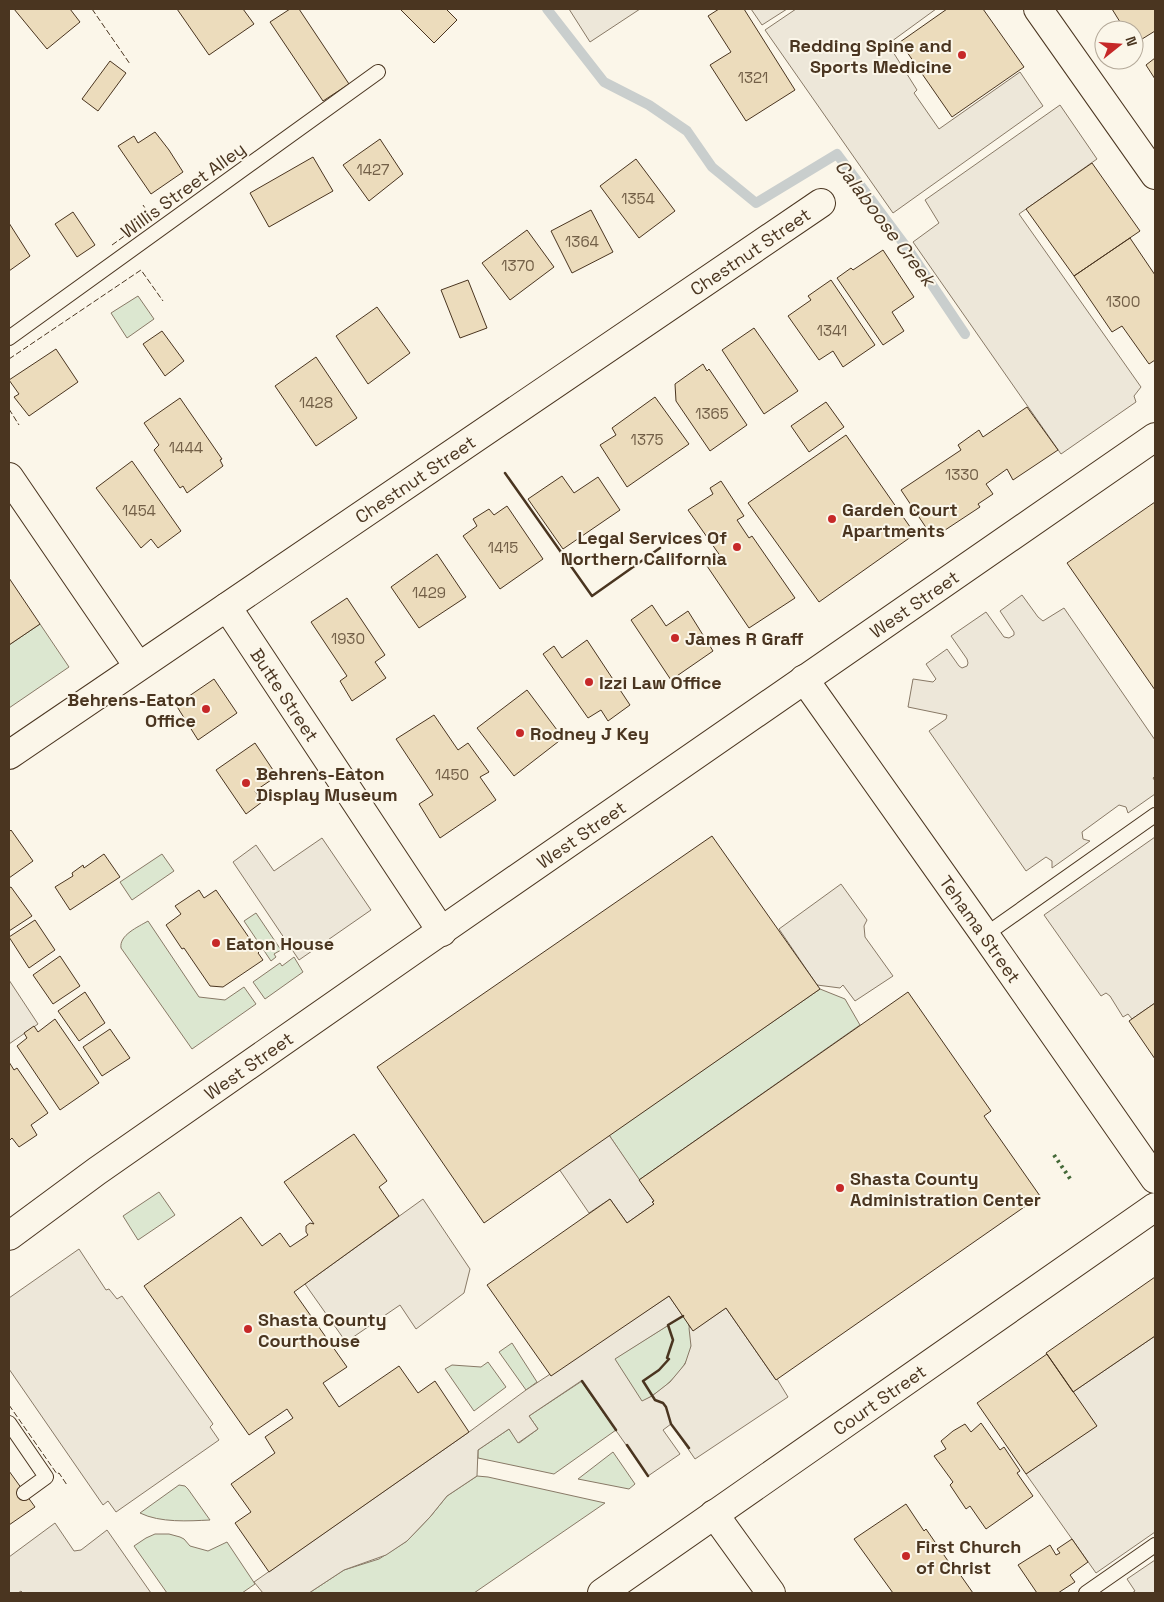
<svg xmlns="http://www.w3.org/2000/svg" width="1164" height="1602" font-family="'Space Grotesk',sans-serif">
<style>
.green{fill:#dce7d0;stroke:#887966}
.parking{fill:#ede7d9;stroke:#887966}
.lines{fill:none;stroke-linecap:round;stroke-linejoin:round}
.stream{stroke:#c9cecd;stroke-width:10}
.building{fill:#ecdcbc;stroke:#4a3520}
.lane-casing{stroke:#4a3520;stroke-width:16}
.street-casing{stroke:#4a3520;stroke-width:30}
.secondary-casing{stroke:#4a3520;stroke-width:30}
.lane{stroke:#fbf6e9;stroke-width:14}
.street{stroke:#fbf6e9;stroke-width:28}
.secondary{stroke:#fbf6e9;stroke-width:28}
.hedge{stroke:#436837;stroke-width:4;stroke-dasharray:2.5 4;stroke-linecap:butt}
.fence{stroke:#4a3520;stroke-width:1;stroke-dasharray:6 2.5;stroke-linecap:butt}
.wall{stroke:#4a3520;stroke-width:2.5}
.poi-dot{fill:#c62828;stroke:#fbf6e9;stroke-width:2}
.labels{text-anchor:middle;dominant-baseline:central;stroke-width:4;stroke-linejoin:round;paint-order:stroke}
.number-label{font-size:15px;fill:#725f47}
.poi-label{font-size:18px;font-weight:bold;fill:#4a3520;stroke:#fbf6e9;text-anchor:start}
.street-label{font-size:18px;fill:#4a3520;stroke:#fbf6e9}
.water-label{font-size:19px;font-style:italic;fill:#4a3520;stroke:#fbf6e9}
</style>
<rect width="100%" height="100%" fill="#fbf6e9"/>
<path class="green" d="M138,296L154,319L127,338L111,313Z
M40,624L69,667L9,708V645Z
M162,854L174,871L132,900L120,882Z
M256,913L281,950L274,954L276,957L271,961L244,921Z
M148,921L199,997L225,1000L244,987L256,1004L192,1049L121,948C119,935 138,927 148,921Z
M294,957L303,972L265,999L253,982L280,963L282,966Z
M820,989L845,999L860,1025L639,1180L609,1135Z
M159,1192L175,1215L138,1240L123,1216Z
M683,1316C685,1319 688,1322 689,1326C702,1359 667,1388 642,1402L614,1359Z
M512,1343L537,1382L526,1390L499,1352Z
M488,1362L506,1387L474,1411L445,1369L452,1365L481,1367Z
M582,1381L616,1430L554,1474L478,1458V1450L509,1429L519,1443L538,1429L529,1416Z
M613,1452L635,1484L629,1489L578,1479Z
M477,1476L488,1477L605,1503L474,1593H309L344,1570L379,1559L407,1541L430,1517L447,1496Z
M179,1485L185,1486L188,1489L210,1520C189,1521 160,1523 140,1513Z
M155,1534H169L180,1537L184,1539L190,1546L208,1551L227,1542L255,1584L242,1593H167L134,1546L146,1538Z"/>
<path class="parking" d="M569,9H640L590,42Z
M751,9H787L762,25Z
M796,9H936L888,44L917,90L914,93L939,129L1020,72L1043,106L893,213L765,30Z
M1060,105L1097,159L1019,214L1141,387L1134,396L1136,402L1061,454L913,242L939,223L925,200Z
M1022,595L1038,617L1043,621L1064,608L1155,740V776L1153,778L1155,781V794L1128,813L1126,807L1119,805L1082,832L1083,839L1090,841L1052,868V861L1046,857L1026,871L929,731L946,719L947,715L908,707L913,679L933,682L936,679L926,664L947,649L959,666L962,668L967,666L968,663L967,659L951,636L986,612L1004,637L1009,638L1014,635V632L1000,611Z
M1155,837V1003L1132,1019L1128,1014L1123,1017L1110,996L1106,993L1101,996L1044,915Z
M322,838L371,910L299,960L233,862L256,845L274,871Z
M841,884L867,920L864,926L865,937L893,976L855,1001L843,985L840,988L817,985L779,929Z
M9,980L38,1024L9,1044Z
M609,1135L654,1201L653,1202L654,1204L627,1223L610,1199L589,1213L559,1169Z
M423,1199L470,1269L464,1293L416,1329L400,1305L346,1342L305,1284Z
M79,1249L106,1290L109,1289L117,1299L122,1296L211,1421L213,1424L210,1427L219,1440L116,1512L108,1501L103,1505L9,1369V1298Z
M669,1296L683,1316L615,1359L642,1401L652,1396L670,1382L685,1364L691,1346L689,1328L690,1326L693,1330L726,1308L776,1380L777,1379L788,1397L695,1459L671,1424L663,1430L680,1454L648,1476L581,1381L529,1416L538,1429L518,1443L509,1429L478,1450L477,1476L447,1496L430,1517L407,1541L386,1555L344,1570L309,1593H263L254,1582L469,1432L526,1390Z
M1155,1336V1532L1096,1573L1026,1474L1096,1426L1073,1392Z
M55,1523L74,1551L81,1550L107,1530L151,1593H23L21,1591L18,1593H9V1557Z
M1155,1560V1593H1132L1135,1591L1127,1579Z"/>
<g class="lines">
<path class="stream" d="M547,9L604,82L649,105L687,131L712,167L756,203L837,154L910,252L965,334"/>
</g>
<path class="building" d="M14,9H70L80,22L47,49Z
M177,9H243L254,24L209,55Z
M290,9H299L349,84L323,101L270,22Z
M400,9H446L457,20L434,43Z
M719,9H744L795,90L746,121L710,65L731,52L708,16Z
M947,9H983L1024,67L952,117L900,42Z
M1112,9H1155V31L1134,44V30H1125Z
M1155,58V79L1146,65Z
M110,61L126,73L98,111L82,99Z
M155,132L169,150L183,172L151,194L118,146L134,136L138,143Z
M380,139L403,174L369,201L343,165Z
M313,157L333,191L269,227L250,193Z
M636,159L675,211L639,238L600,186Z
M1092,163L1140,231L1074,276L1026,209Z
M591,210L613,252L572,273L551,231Z
M73,212L95,245L77,257L55,224Z
M9,223L30,256L9,271Z
M527,230L554,267L510,300L482,263Z
M1130,238L1155,275V360L1149,364L1122,326L1112,332L1074,276Z
M883,250L914,297L892,312L904,331L883,345L837,278L851,268L853,270Z
M468,280L487,328L460,338L441,290Z
M831,280L875,345L843,367L833,351L819,360L788,316L811,300L808,296Z
M377,307L410,353L368,384L336,336Z
M754,328L798,391L764,414L722,350Z
M162,331L184,361L165,376L143,344Z
M56,349L78,382L29,416L14,397L19,394L9,380Z
M316,357L357,418L316,446L275,386Z
M703,364L707,371L709,369L747,425L710,451L676,401L675,384Z
M655,397L689,444L627,487L600,445L616,435L612,428Z
M180,398L222,459L220,460L223,466L187,493L183,486L180,488L154,450L159,445L144,423Z
M826,402L844,427L809,452L791,426Z
M1027,407L1058,450L1013,480L1007,469L986,484L993,494L978,504L980,507L933,538L901,490L961,450L958,445L979,430L983,437Z
M846,435L915,534L819,602L748,503Z
M132,461L181,531L158,548L151,539L141,548L96,488Z
M562,476L574,493L598,477L620,510L563,549L528,499Z
M721,481L744,516L737,520L749,538L752,536L795,598L749,628L707,566L721,557L688,510L713,494L710,488Z
M1155,502V690L1067,563Z
M507,506L543,559L500,589L463,536L477,526L473,519L489,509L494,515Z
M437,554L466,597L419,628L391,587Z
M9,578L40,624L9,645Z
M347,598L385,655L375,662L386,678L352,701L340,681L347,676L311,622Z
M652,605L666,626L688,611L713,651L671,680L631,620Z
M587,640L630,705L608,721L601,710L588,718L543,654L554,646L562,658Z
M214,679L237,713L198,740L176,705Z
M527,690L563,738L514,776L477,728Z
M434,715L458,750L468,743L489,772L480,777L496,800L440,838L419,804L433,795L396,739Z
M255,743L277,776L255,791L262,802L246,814L216,770Z
M11,830L33,861L9,878V832Z
M712,836L820,989L484,1223L377,1067Z
M104,854L120,877L70,910L55,887L73,876L72,873L83,865L84,868Z
M11,887L32,916L9,931V888Z
M199,890L204,898L216,890L259,952L258,953L263,960L223,987L210,986L184,948L182,949L166,925L181,914L175,906Z
M35,920L55,950L29,968L9,937Z
M60,956L80,986L53,1004L33,975Z
M85,992L105,1023L79,1041L58,1011Z
M908,992L991,1111L984,1116L1040,1196L776,1380L726,1308L693,1331L669,1296L551,1376L487,1285L610,1199L627,1223L654,1204L652,1202L654,1201L639,1180Z
M1155,1003V1059L1129,1021Z
M55,1019L99,1083L60,1110L17,1046L27,1038L24,1033L34,1026L38,1032Z
M110,1029L130,1058L102,1076L83,1047Z
M9,1062L14,1070L17,1068L48,1113L31,1125L37,1135L19,1147L12,1138L9,1141Z
M354,1134L387,1181L379,1187L399,1216L294,1292L347,1367L323,1383L339,1407L399,1366L418,1393L435,1381L469,1432L269,1572L235,1523L251,1512L231,1484L275,1453L265,1437L293,1418L287,1409L249,1435L144,1286L241,1217L262,1246L280,1233L290,1247L308,1235L306,1232V1226L310,1223L314,1224L284,1182Z
M1155,1277V1336L1073,1392L1046,1353Z
M1047,1354L1097,1426L1026,1474L977,1403Z
M981,1423L1000,1450L1004,1447L1020,1471L1017,1473L1033,1496L986,1529L970,1506L966,1509L950,1485L953,1482L934,1456L946,1449L941,1441L953,1431L965,1424L971,1432Z
M9,1471L35,1507L9,1525Z
M906,1504L924,1531L926,1529L957,1574L959,1573L973,1593H893L854,1539Z
M1072,1539L1088,1562L1070,1575L1075,1582L1058,1593H1037L1018,1565L1050,1545L1056,1555L1060,1553L1057,1549Z"/>
<g class="lines">
<defs>
<path id="lane" d="M9,338L378,72
M985,935L1155,815
M9,1423L46,1477L24,1493
M1086,1593L1155,1545"/>
<g id="street">
<path d="M9,477L138,666"/>
<path id="s1" d="M227,607L442,932"/>
<path id="s2" d="M9,755L821,203"/>
</g>
<g id="secondary">
<path d="M1038,9L1155,175"/>
<path id="s3" d="M804,679L985,935L1155,1179"/>
<path id="s4" d="M9,1236L97,1171L418,947L1155,437"/>
<path d="M714,1514L771,1593"/>
<path id="s5" d="M602,1593L1155,1207"/>
</g>
</defs>
<use href="#lane" class="lane-casing"/>
<use href="#street" class="street-casing"/>
<use href="#secondary" class="secondary-casing"/>
<use href="#lane" class="lane"/>
<use href="#street" class="street"/>
<use href="#secondary" class="secondary"/>
<path class="hedge" d="M1054,1155L1071,1180"/>
<path class="fence" d="M92,9L130,64
M112,245L151,217L143,205
M9,359L141,270L163,301
M9,409L19,425
M9,1405L57,1474L59,1473L67,1485"/>
<path class="wall" d="M505,473L592,596L660,548
M683,1316L668,1325L673,1340L667,1358L669,1359L659,1370L643,1381L655,1400L663,1403L666,1407L671,1424L689,1448
M582,1381L616,1430
M627,1445L648,1476"/>
</g>
<g class="poi-dot">
<circle cx="962" cy="55" r="5"/>
<circle cx="832" cy="519" r="5"/>
<circle cx="737" cy="547" r="5"/>
<circle cx="675" cy="638" r="5"/>
<circle cx="589" cy="682" r="5"/>
<circle cx="206" cy="709" r="5"/>
<circle cx="520" cy="733" r="5"/>
<circle cx="246" cy="783" r="5"/>
<circle cx="216" cy="943" r="5"/>
<circle cx="840" cy="1188" r="5"/>
<circle cx="248" cy="1329" r="5"/>
<circle cx="906" cy="1556" r="5"/>
</g>
<g class="labels">
<g class="number-label">
<text x="753" y="77">1321</text>
<text x="373" y="169">1427</text>
<text x="638" y="198">1354</text>
<text x="582" y="241">1364</text>
<text x="518" y="265">1370</text>
<text x="1123" y="301">1300</text>
<text x="832" y="330">1341</text>
<text x="316" y="402">1428</text>
<text x="712" y="413">1365</text>
<text x="647" y="439">1375</text>
<text x="186" y="447">1444</text>
<text x="962" y="474">1330</text>
<text x="139" y="510">1454</text>
<text x="503" y="547">1415</text>
<text x="429" y="592">1429</text>
<text x="348" y="638">1930</text>
<text x="452" y="774">1450</text>
</g>
<g class="poi-label">
<text x="952" y="45" text-anchor="end">Redding Spine and<tspan x="952" dy="21">Sports Medicine</tspan></text>
<text x="842" y="509">Garden Court<tspan x="842" dy="21">Apartments</tspan></text>
<text x="727" y="537" text-anchor="end">Legal Services Of<tspan x="727" dy="21">Northern California</tspan></text>
<text x="685" y="638">James R Graff</text>
<text x="599" y="682">Izzi Law Office</text>
<text x="196" y="699" text-anchor="end">Behrens-Eaton<tspan x="196" dy="21">Office</tspan></text>
<text x="530" y="733">Rodney J Key</text>
<text x="256" y="773">Behrens-Eaton<tspan x="256" dy="21">Display Museum</tspan></text>
<text x="226" y="943">Eaton House</text>
<text x="850" y="1178">Shasta County<tspan x="850" dy="21">Administration Center</tspan></text>
<text x="258" y="1319">Shasta County<tspan x="258" dy="21">Courthouse</tspan></text>
<text x="916" y="1546">First Church<tspan x="916" dy="21">of Christ</tspan></text>
</g>
<g class="street-label">
<text transform="translate(183 190) rotate(-36)">Willis Street Alley</text>
<text stroke="none"><textPath href="#s2" startOffset="896">Chestnut Street</textPath></text>
<text stroke="none"><textPath href="#s2" startOffset="491">Chestnut Street</textPath></text>
<text stroke="none"><textPath href="#s4" startOffset="1104">West Street</textPath></text>
<text stroke="none"><textPath href="#s1" startOffset="105">Butte Street</textPath></text>
<text stroke="none"><textPath href="#s4" startOffset="699">West Street</textPath></text>
<text stroke="none"><textPath href="#s3" startOffset="306">Tehama Street</textPath></text>
<text stroke="none"><textPath href="#s4" startOffset="294">West Street</textPath></text>
<text stroke="none"><textPath href="#s5" startOffset="338">Court Street</textPath></text>
</g>
<g class="water-label">
<text transform="translate(885 223) rotate(53)">Calaboose Creek</text>
</g>
</g>
<rect width="1164" height="1602" fill="none" stroke="#4a3520" stroke-width="20"/>
<g transform="translate(1119 45) rotate(73)"><circle r="24" fill="#fbf6e9" stroke="#b4a999"/>
<path d="M0-4L9 19L0 12L-9 19Z" fill="#c62828"/>
<text y="-8" font-size="14" font-weight="bold" text-anchor="middle" fill="#4a3520">N</text>
</g>
</svg>
